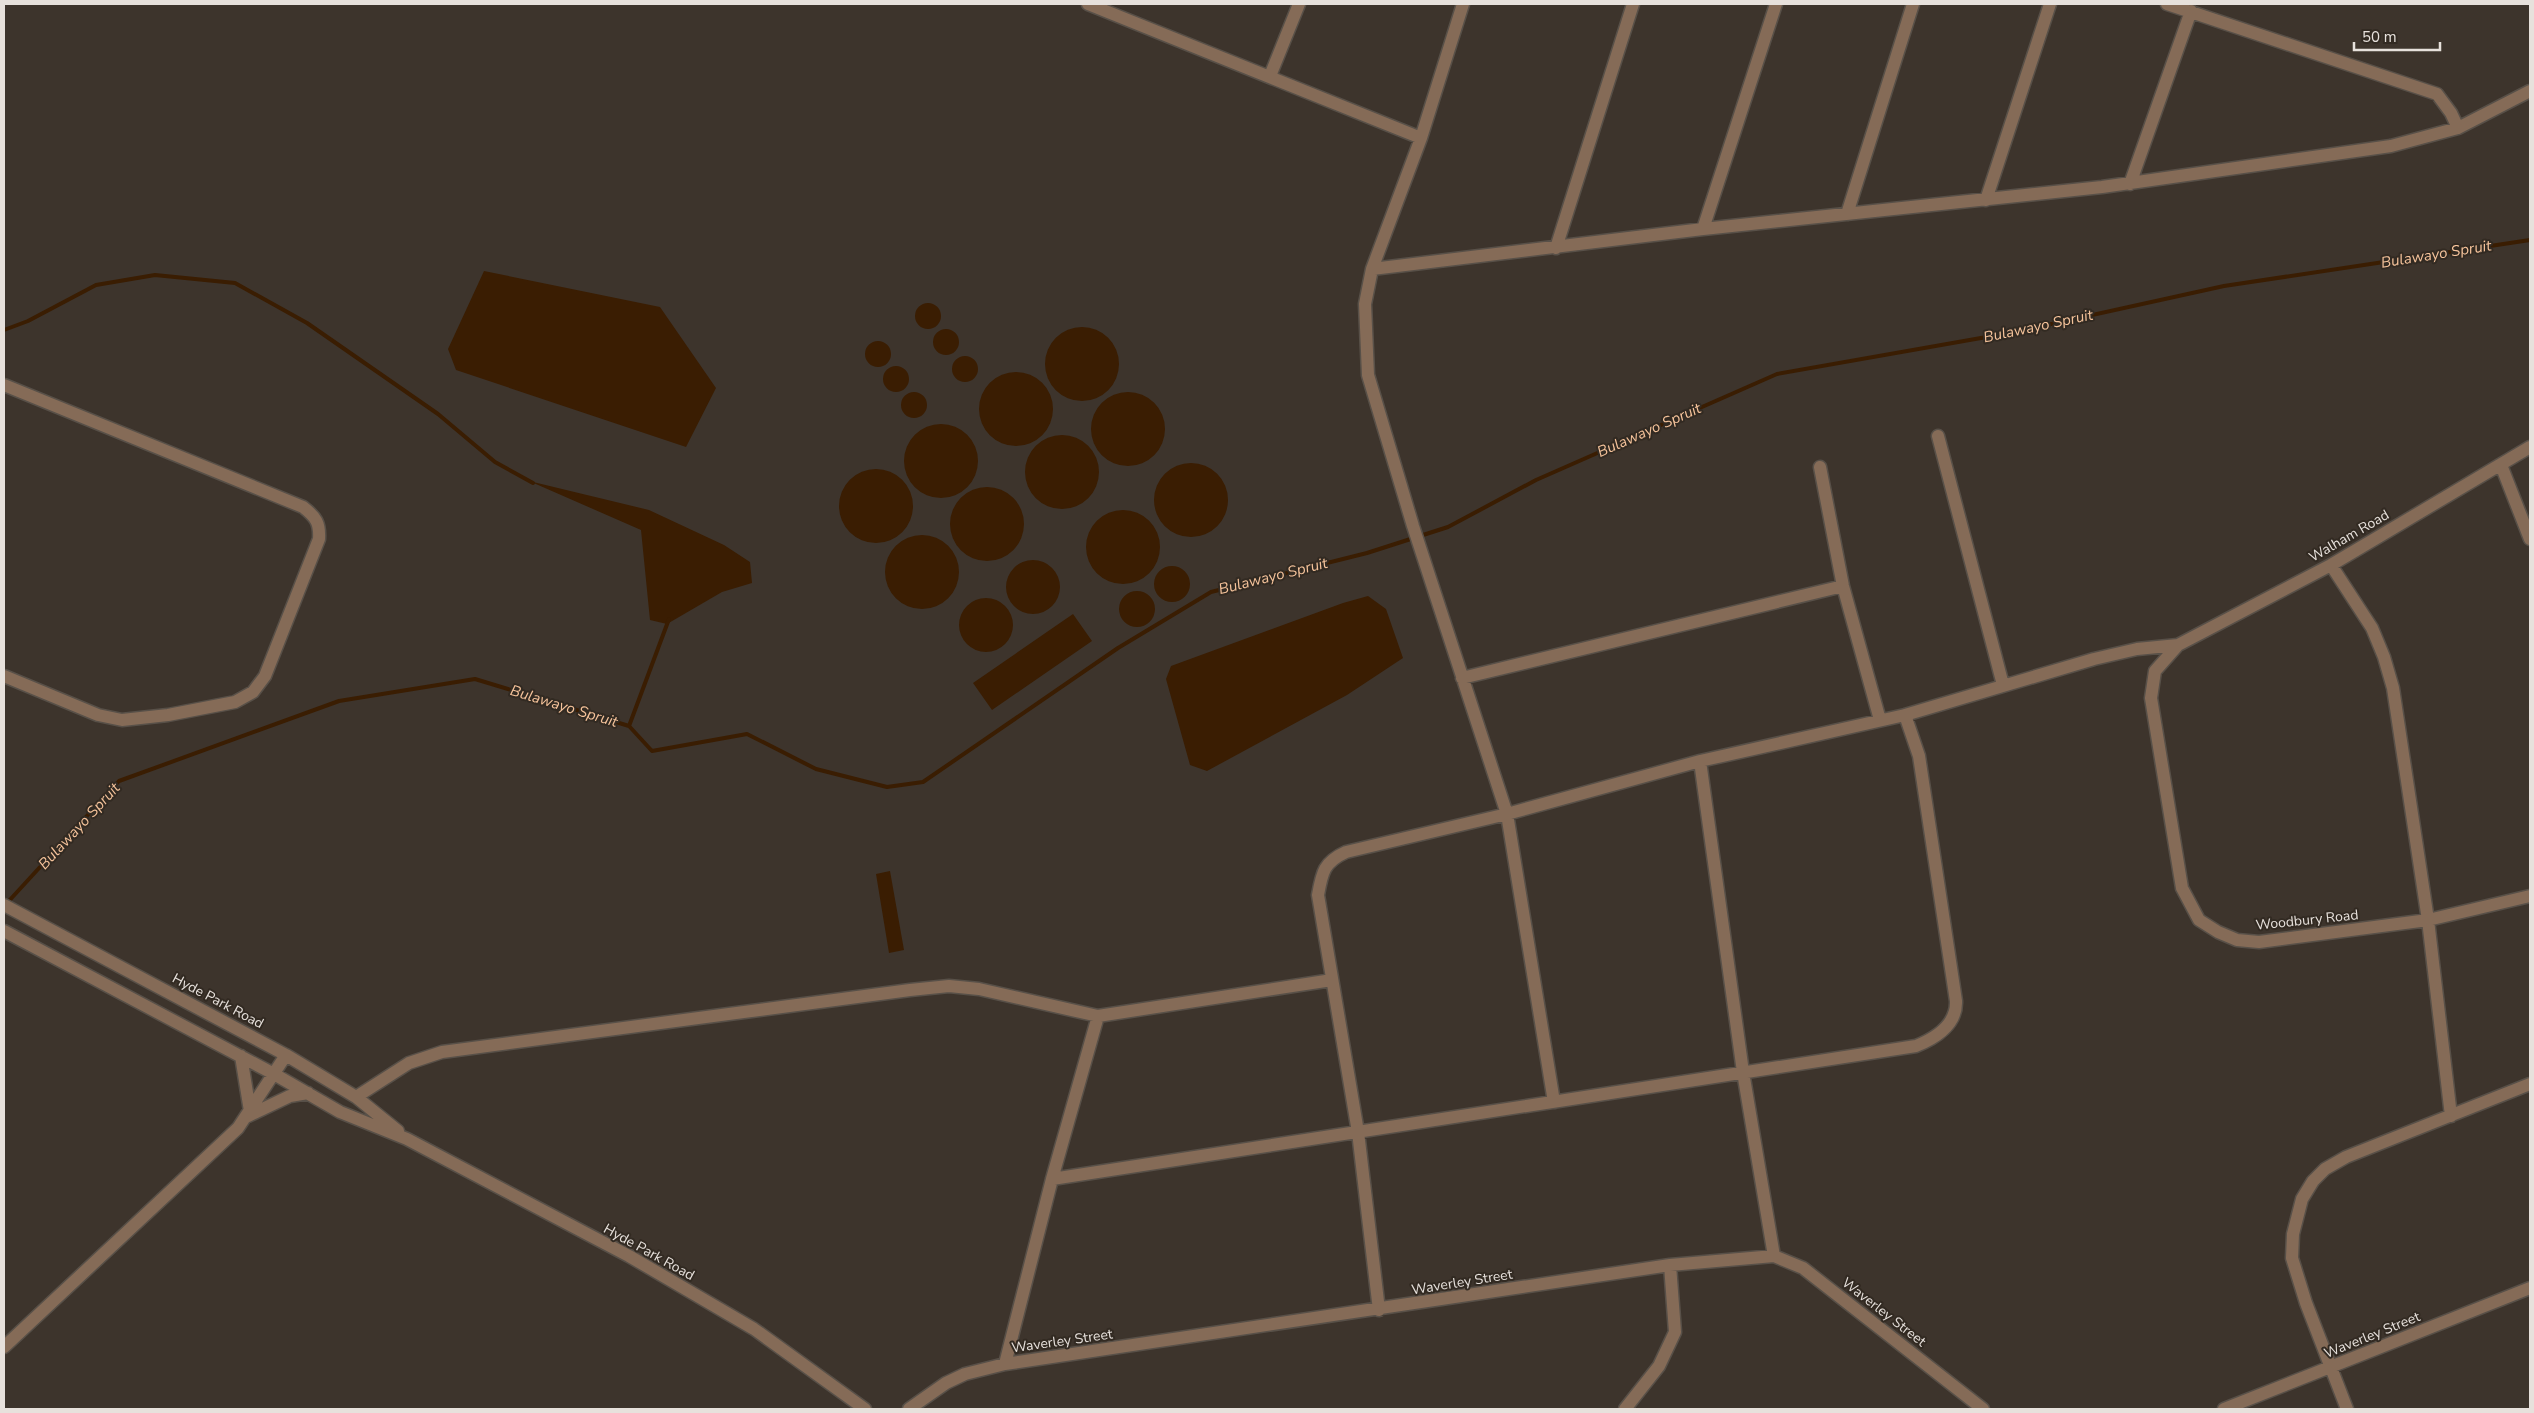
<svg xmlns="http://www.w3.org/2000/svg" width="2534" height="1413" font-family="'Nunito Sans',sans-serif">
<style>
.water{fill:#3a1d02}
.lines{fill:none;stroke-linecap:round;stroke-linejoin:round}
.stream{stroke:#3a1d02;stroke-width:4}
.minor-casing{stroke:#585048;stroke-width:15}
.minor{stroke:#856b57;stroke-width:12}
.labels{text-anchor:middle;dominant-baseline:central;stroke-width:4;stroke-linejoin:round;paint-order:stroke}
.street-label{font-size:14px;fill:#e7e1dc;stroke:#322a22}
.water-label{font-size:15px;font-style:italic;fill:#f5c39b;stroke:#322a22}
</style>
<rect width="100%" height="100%" fill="#3d342c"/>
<path class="water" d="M484,271L660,307L716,388L686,447L456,370L448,349Z
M915 316a13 13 0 1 1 26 0a13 13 0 1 1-26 0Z
M1045 364a37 37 0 1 1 74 0a37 37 0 1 1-74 0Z
M933 342a13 13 0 1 1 26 0a13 13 0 1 1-26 0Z
M865 354a13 13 0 1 1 26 0a13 13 0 1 1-26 0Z
M952 369a13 13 0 1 1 26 0a13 13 0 1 1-26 0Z
M883 379a13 13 0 1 1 26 0a13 13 0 1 1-26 0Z
M979 409a37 37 0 1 1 74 0a37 37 0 1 1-74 0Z
M901 405a13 13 0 1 1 26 0a13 13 0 1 1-26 0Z
M1091 429a37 37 0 1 1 74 0a37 37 0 1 1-74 0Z
M904 461a37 37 0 1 1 74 0a37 37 0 1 1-74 0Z
M1025 472a37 37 0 1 1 74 0a37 37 0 1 1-74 0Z
M1154 500a37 37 0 1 1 74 0a37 37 0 1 1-74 0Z
M839 506a37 37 0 1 1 74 0a37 37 0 1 1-74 0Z
M529,481L649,510L724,545L750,562L752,583L722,592L667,624L650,620L641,530Z
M950 524a37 37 0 1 1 74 0a37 37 0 1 1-74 0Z
M1086 547a37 37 0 1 1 74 0a37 37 0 1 1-74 0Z
M885 572a37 37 0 1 1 74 0a37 37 0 1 1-74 0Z
M1006 587a27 27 0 1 1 54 0a27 27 0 1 1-54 0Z
M1154 584a18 18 0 1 1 36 0a18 18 0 1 1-36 0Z
M1119 609a18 18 0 1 1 36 0a18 18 0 1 1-36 0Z
M1368,596L1386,609L1403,658L1347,695L1207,771L1190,765L1166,679L1171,666L1343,603Z
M959 625a27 27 0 1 1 54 0a27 27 0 1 1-54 0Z
M1073,614L1092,641L992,710L973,683Z
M890,871L904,950L889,953L876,874Z"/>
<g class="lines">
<path class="stream" d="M4,330L28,321L96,285L155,275L235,283L307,323L438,414L495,462L533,483
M629,726L669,619
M7,903L119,781L339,701L475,679L629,726L652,751L747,734L816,769L887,787L923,782L1118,648L1211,592L1367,553L1448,527L1536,480L1777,374L2015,332L2224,286L2530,240"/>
<defs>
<path id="minor" d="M1088,4L1421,138
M1463,4L1421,138L1372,269L1365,304L1368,375L1413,526L1507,814L1554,1102
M2167,4L2437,94L2451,113L2458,128
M1270,76L1299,4
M2130,184L2191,11
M1986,200L2050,4
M1847,214L1913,4
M1703,229L1776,4
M1556,248L1633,4
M1372,269L1703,229L2102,187L2391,146L2458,128L2530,91
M4,385L303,507C316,517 320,523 319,539L265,676L253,692L235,702L168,715L122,720L98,715L4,676
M1938,436L2003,685
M2530,447L2331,565L2178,645L2155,671L2151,698L2182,888L2199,920L2218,932L2237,940L2259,942L2428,920L2530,896
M2501,465L2530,539
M1820,467L1843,586L1880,720
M2331,565L2372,628L2384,657L2393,688L2428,920L2451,1116
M1462,678L1843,586
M1700,761L1743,1072L1774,1256
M4,905L286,1055L356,1097L398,1131
M4,931L274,1074L340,1112L407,1139L629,1256L754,1329L865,1409
M241,1056L250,1111
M356,1097L409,1063L442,1052L910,990L949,986L979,989L1098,1016L1332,980
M248,1116L290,1096L308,1093
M1052,1179L1916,1046C1936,1038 1957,1024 1956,1001L1919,756L1905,715
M1379,1310L1358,1132L1318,895C1322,872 1324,862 1346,852L1507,814L1700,761L1905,715L2094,659L2137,649L2178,645
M4,1347L238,1128L286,1055
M1005,1364L1052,1179L1098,1016
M909,1409L946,1383L965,1374L1005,1364L1670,1265L1774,1256L1803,1268L1983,1409
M1625,1409L1659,1366L1675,1332L1670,1265
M2224,1409L2530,1288
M2347,1409L2306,1303L2292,1258L2293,1234L2302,1199L2313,1181L2325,1169L2346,1157L2530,1084"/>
</defs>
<use href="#minor" class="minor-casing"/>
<use href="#minor" class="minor"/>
</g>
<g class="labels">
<g class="street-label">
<text transform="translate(2349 536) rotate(-30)">Walham Road</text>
<text transform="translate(2307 920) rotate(-6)">Woodbury Road</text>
<text transform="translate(218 1001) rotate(28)">Hyde Park Road</text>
<text transform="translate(649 1252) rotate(29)">Hyde Park Road</text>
<text transform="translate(1462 1282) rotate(-9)">Waverley Street</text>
<text transform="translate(1884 1312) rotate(38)">Waverley Street</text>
<text transform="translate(2372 1335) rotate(-22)">Waverley Street</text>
<text transform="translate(1062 1341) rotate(-8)">Waverley Street</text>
</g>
<g class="water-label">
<text transform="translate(2436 254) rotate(-9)">Bulawayo Spruit</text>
<text transform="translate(2038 326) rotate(-12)">Bulawayo Spruit</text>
<text transform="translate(1649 430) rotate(-24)">Bulawayo Spruit</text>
<text transform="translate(1273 576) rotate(-14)">Bulawayo Spruit</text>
<text transform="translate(564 706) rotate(17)">Bulawayo Spruit</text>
<text transform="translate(79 826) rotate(-47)">Bulawayo Spruit</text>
</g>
</g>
<rect width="2534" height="1413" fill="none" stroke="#e7e1dc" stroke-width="10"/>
<path d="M2354 42v8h86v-8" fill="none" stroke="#e7e1dc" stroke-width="2.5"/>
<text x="2362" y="42" font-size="15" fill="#e7e1dc" stroke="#322a22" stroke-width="4" paint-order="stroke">50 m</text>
</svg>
